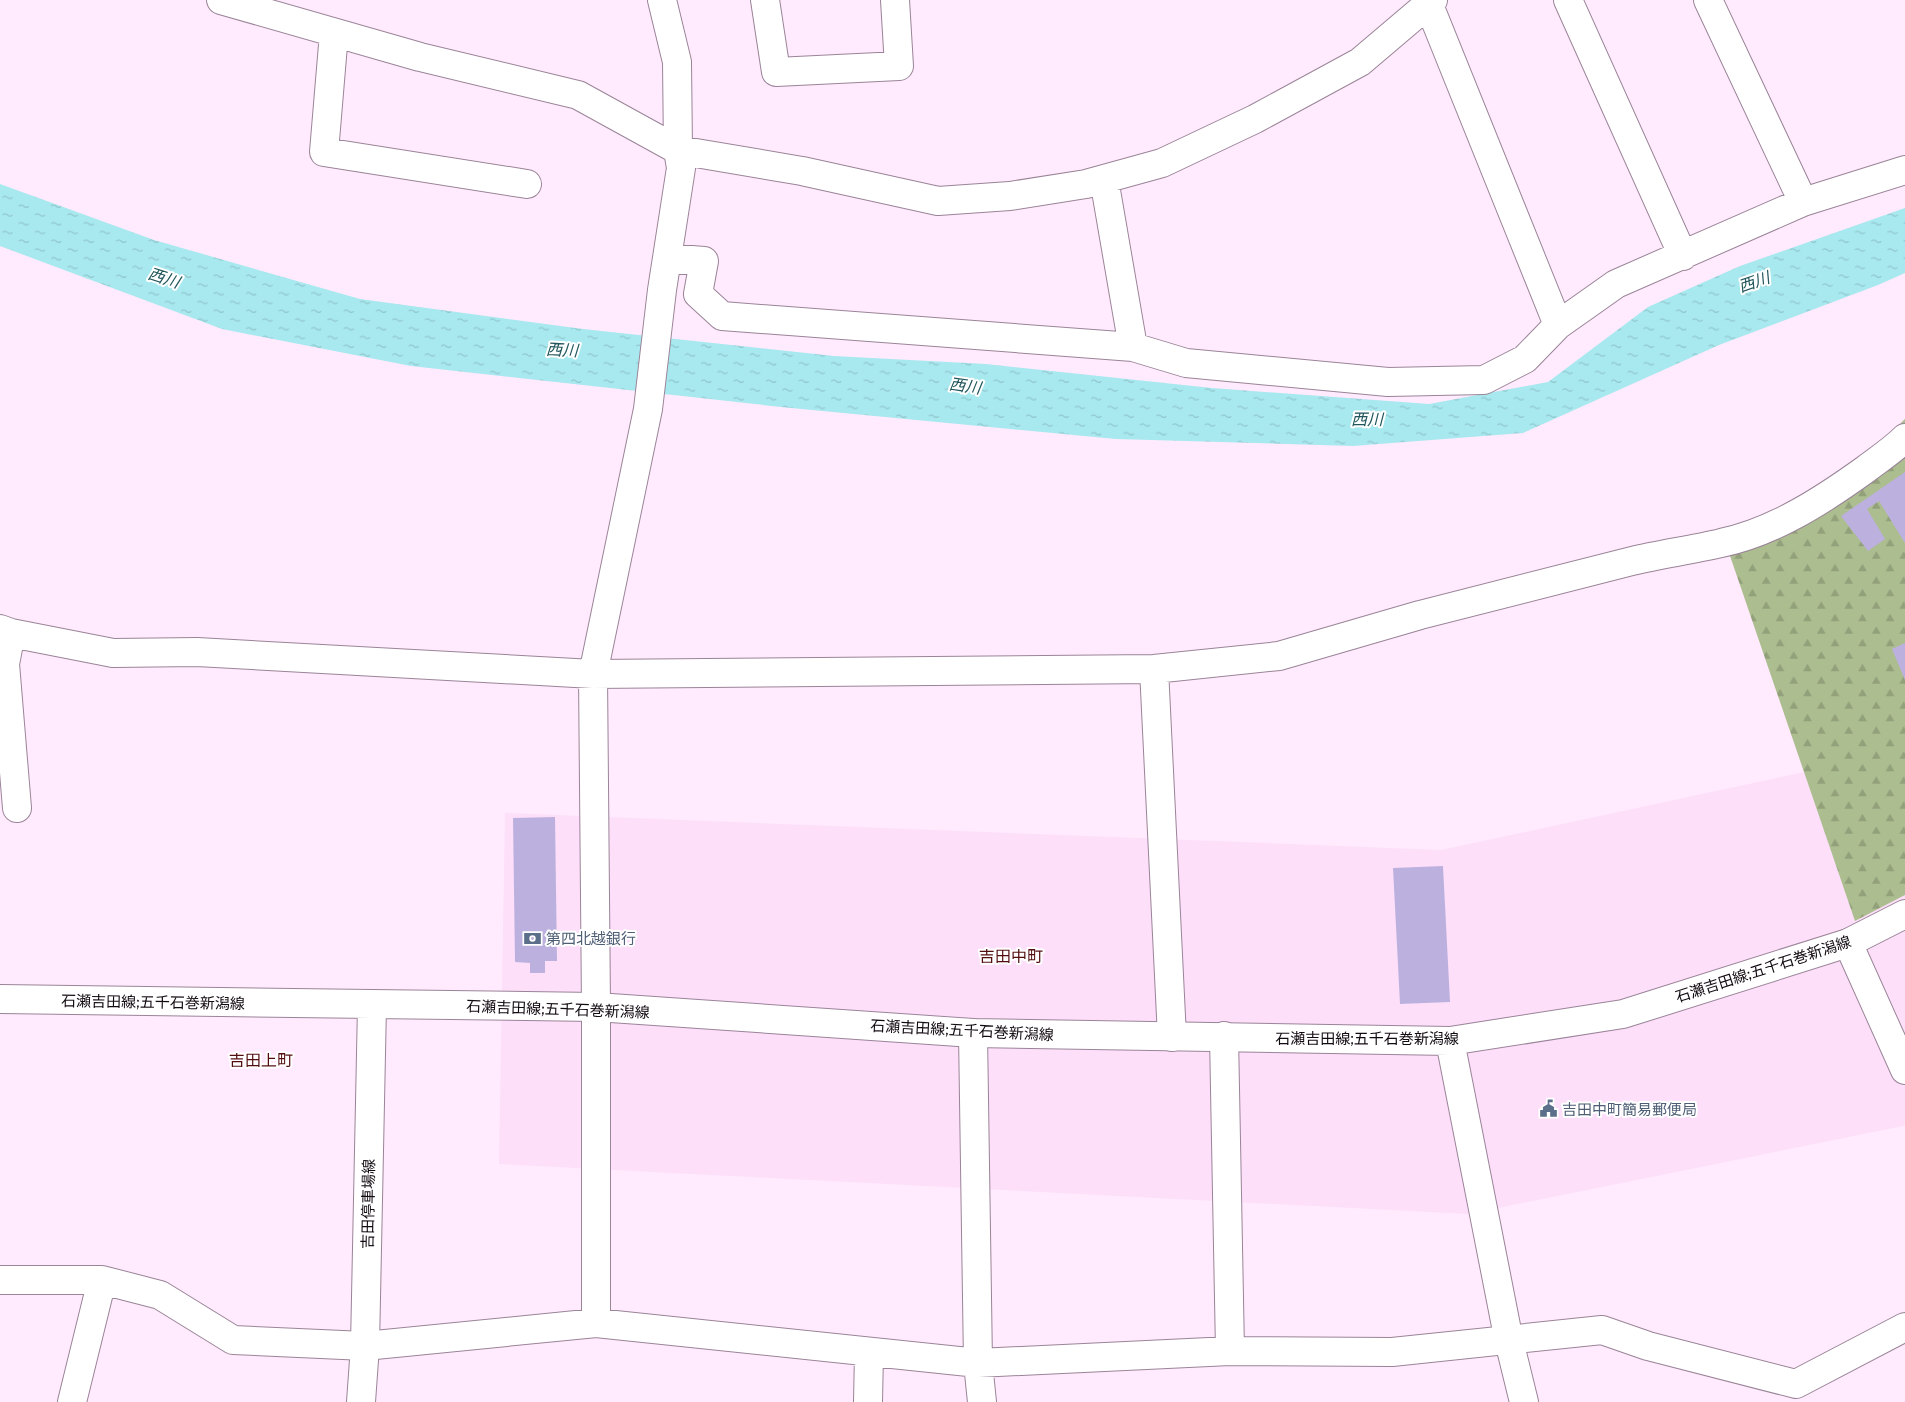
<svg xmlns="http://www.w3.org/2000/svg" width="1905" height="1402" font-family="'Public Sans','Noto Sans JP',sans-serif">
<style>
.built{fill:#fddffa}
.forest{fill:url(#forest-firs)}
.water{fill:url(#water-ripples)}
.building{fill:#bcb1de}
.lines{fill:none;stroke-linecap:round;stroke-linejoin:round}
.street-casing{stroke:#9a8498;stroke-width:30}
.secondary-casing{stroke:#9a8498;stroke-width:30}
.street{stroke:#fff;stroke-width:28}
.secondary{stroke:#fff;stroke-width:28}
.labels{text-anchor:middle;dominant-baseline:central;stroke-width:4;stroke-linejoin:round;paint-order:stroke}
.service-label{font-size:15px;fill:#4e5e75;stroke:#fff;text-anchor:start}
.street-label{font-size:15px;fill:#120a11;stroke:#fff}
.water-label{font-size:16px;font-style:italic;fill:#20565c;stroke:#fff}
.neighbourhood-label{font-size:16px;fill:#530e10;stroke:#fff}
</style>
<defs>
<pattern id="forest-firs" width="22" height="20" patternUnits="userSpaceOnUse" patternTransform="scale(1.25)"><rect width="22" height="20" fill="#acbd90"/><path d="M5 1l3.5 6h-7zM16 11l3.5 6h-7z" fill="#93a17b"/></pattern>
<pattern id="water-ripples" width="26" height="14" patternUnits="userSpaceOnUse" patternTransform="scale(1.25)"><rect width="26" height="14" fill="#a8e8ef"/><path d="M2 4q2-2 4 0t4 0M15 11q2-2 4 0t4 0" fill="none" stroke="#90c6cc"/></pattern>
</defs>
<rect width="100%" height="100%" fill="#ffebfd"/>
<path class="built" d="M1804,772L1855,921L1905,895V1125L1903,1126L1468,1214L499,1164L505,813L1441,850Z"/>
<path class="forest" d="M1905,419V895L1855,921L1728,550L1793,527Z"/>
<path class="water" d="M0,184L154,240L360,299L583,329L834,356L986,364L1212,388L1429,404L1548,382L1648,307L1740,266L1905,208V273L1878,285L1719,345L1523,433L1353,446L1116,439L781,407L411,366L222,329L0,246Z"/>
<path class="building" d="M1905,472V543L1879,501L1867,509L1885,539L1868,551L1841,516Z
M1905,643V680L1892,649Z
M555,817L557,961H545V973H530V963L515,962L513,818Z
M1443,866L1450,1002L1400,1004L1393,868Z"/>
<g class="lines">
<defs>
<path id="street" d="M221,0L420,57L578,95L678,150L802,171L938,201L1010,196L1086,184L1162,163L1255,119L1360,62L1433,0
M765,0L776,72L899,66L895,0
M1568,0L1683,256
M1708,0L1803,202
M1429,5L1558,325
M334,33L324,152L527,184
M1104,179L1133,347
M667,258L704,261L698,294L722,316L1133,347L1186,363L1388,382L1484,380L1525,359L1558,325L1616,284L1803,202L1905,170
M0,629L11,633L113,653L197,652L593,674L1154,669L1279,656L1420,615L1632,561C1661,554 1692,550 1721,543C1774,532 1823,500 1866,469C1879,459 1893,450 1905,438
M11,633L5,664L17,808
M1154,669L1172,1037
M1848,943L1905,1070
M973,1033L978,1363L982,1402
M1224,1036L1230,1351
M0,1280H102L160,1295L233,1340L365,1346L596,1323L978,1363L1230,1351L1392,1352L1602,1330L1648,1346L1796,1384L1905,1327
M596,1323V1007L593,674L648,409L662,290L681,168L678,150L677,62L662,0
M72,1402L102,1280
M868,1402L869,1353"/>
<path id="secondary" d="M0,999L596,1007L973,1033L1450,1041L1623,1014L1848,943L1905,914
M1450,1041L1509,1341L1524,1402
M361,1402L365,1346L372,1005"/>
</defs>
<use href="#street" class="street-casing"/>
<use href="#secondary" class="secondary-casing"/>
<use href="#street" class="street"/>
<use href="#secondary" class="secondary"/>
</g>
<defs>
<symbol id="bank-bare" viewBox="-9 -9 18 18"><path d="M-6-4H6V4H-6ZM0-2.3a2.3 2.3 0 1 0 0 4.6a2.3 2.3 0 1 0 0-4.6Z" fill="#5c6f8a" stroke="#fff" stroke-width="2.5" paint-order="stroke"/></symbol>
<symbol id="civic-bare" viewBox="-9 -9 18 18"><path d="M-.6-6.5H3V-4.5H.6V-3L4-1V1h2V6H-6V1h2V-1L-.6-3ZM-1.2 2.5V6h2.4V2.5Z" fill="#5c6f8a" stroke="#fff" stroke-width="2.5" paint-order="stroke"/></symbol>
</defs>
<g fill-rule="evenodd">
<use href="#bank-bare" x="520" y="926" width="25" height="25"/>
<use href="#civic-bare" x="1536" y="1096" width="25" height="25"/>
</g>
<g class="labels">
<g class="service-label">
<text x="546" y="938">第四北越銀行</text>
<text x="1562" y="1109">吉田中町簡易郵便局</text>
</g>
<g class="street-label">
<text transform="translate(1763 969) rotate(-18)">石瀬吉田線;五千石巻新潟線</text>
<text transform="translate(153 1002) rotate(1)">石瀬吉田線;五千石巻新潟線</text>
<text transform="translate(558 1009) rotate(2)">石瀬吉田線;五千石巻新潟線</text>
<text transform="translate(962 1030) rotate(3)">石瀬吉田線;五千石巻新潟線</text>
<text x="1367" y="1038">石瀬吉田線;五千石巻新潟線</text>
<text transform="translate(368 1204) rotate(-89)">吉田停車場線</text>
</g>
<g class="water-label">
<text transform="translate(164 278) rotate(18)">西川</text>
<text transform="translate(1754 282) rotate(-19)">西川</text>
<text transform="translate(562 350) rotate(3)">西川</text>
<text transform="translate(965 386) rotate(8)">西川</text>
<text x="1367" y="419">西川</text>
</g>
<g class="neighbourhood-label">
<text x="1011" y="956">吉田中町</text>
<text x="261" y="1060">吉田上町</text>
</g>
</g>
</svg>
